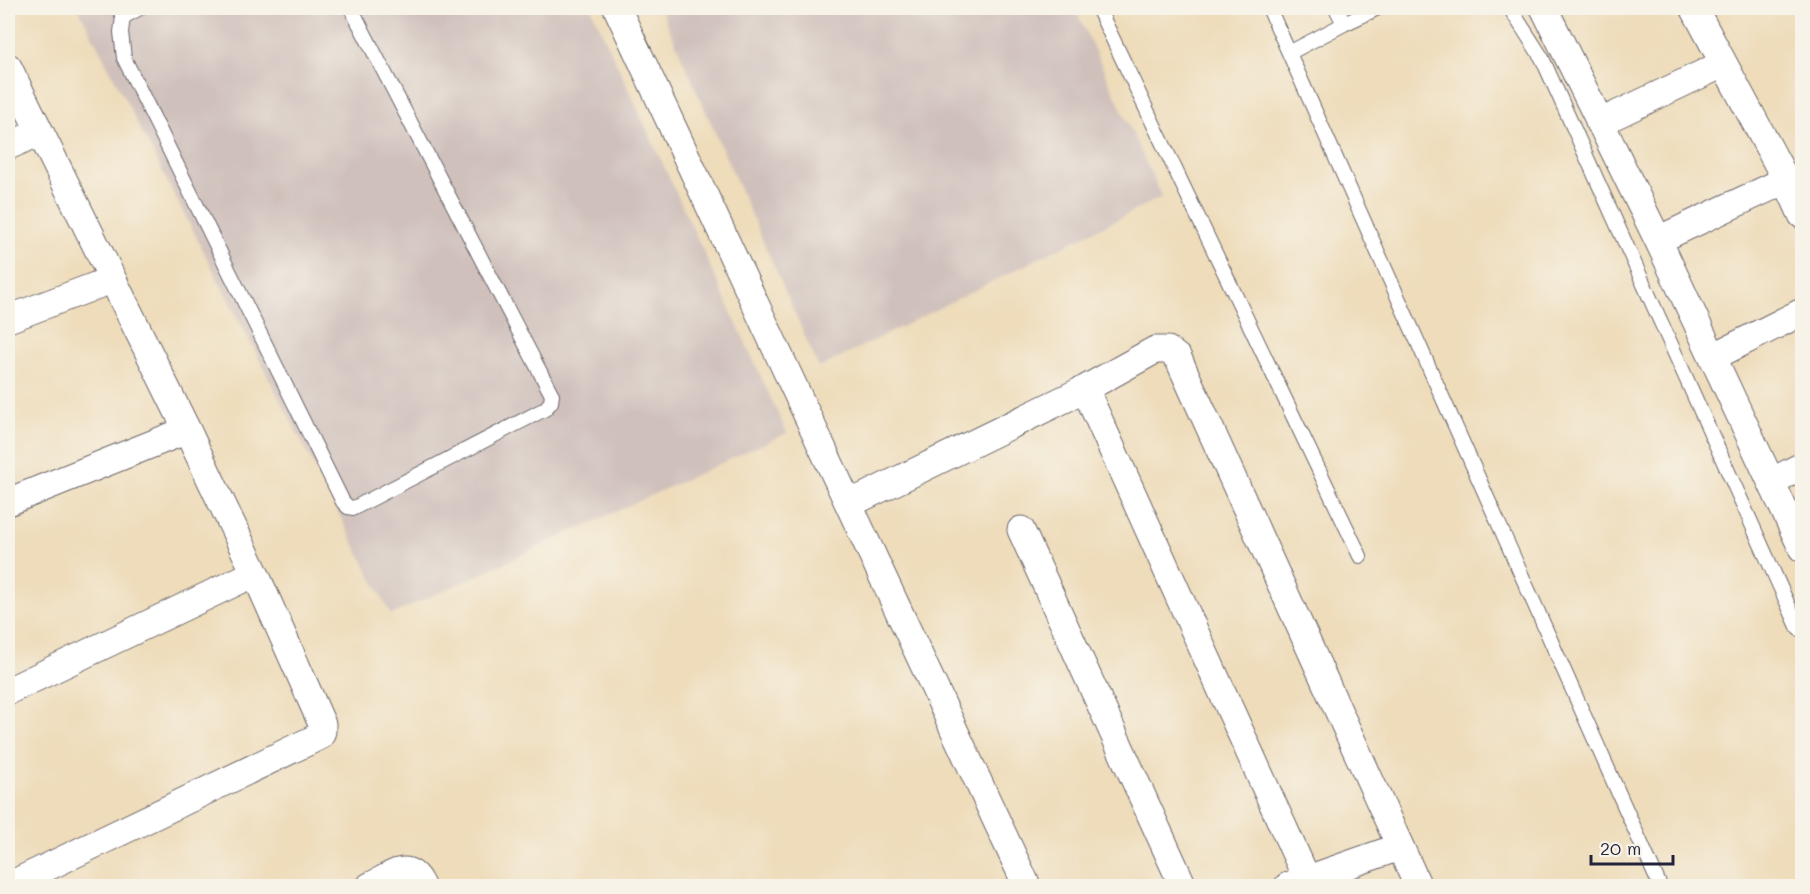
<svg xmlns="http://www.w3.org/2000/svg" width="1810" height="894" font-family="Mali,sans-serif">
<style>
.industrial{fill:#cfc0bb}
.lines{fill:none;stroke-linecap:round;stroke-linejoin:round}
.lane-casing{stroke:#696367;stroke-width:16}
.street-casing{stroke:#696367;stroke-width:29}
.lane{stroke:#fff;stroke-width:14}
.street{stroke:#fff;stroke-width:27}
</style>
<rect width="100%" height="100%" fill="#f7f3e8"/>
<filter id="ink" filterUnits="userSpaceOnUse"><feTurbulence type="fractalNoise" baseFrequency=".0167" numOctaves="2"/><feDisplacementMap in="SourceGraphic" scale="12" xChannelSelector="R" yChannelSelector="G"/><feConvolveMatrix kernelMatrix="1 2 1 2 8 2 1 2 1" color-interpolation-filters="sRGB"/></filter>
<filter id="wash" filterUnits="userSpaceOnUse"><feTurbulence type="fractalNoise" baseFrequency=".008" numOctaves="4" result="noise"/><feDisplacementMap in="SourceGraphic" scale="24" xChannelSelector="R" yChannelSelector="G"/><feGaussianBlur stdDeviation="1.35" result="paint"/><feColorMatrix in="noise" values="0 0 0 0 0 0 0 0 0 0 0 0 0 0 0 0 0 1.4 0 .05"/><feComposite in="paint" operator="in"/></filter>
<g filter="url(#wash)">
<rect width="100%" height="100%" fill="#eedcba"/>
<path class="industrial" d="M78,8H591L787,433L391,615Z
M660,8H1075L1162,197L819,368Z"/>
</g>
<g filter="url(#ink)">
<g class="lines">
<defs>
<path id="lane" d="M119,8L123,17L140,8
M1098,8L1360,556
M1269,8L1660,886
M1510,8L1542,58L1799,629
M123,17L121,32L124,58L343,502L348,507L354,508L545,409L551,402L552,395L351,8
M1344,24L1378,8
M1289,53L1344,24L1336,8"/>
<path id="street" d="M617,8L1027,886
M1544,8L1658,240L1802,548
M1694,8L1786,180L1802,215
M8,67L187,430L255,573L322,724V731L320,736L8,886
M1599,123L1723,64
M8,146L38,133
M1658,240L1786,180
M8,319L111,280
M1713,357L1802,312
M1085,389L1310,886
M1771,482L1802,466
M8,502L187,430
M849,504L1085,389L1155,350H1168L1178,358L1418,886
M1021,530L1183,886
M8,691L255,573
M370,886C392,876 408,858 421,886
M1288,886L1399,847"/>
</defs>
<use href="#lane" class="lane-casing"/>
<use href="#street" class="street-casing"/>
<use href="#lane" class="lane"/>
<use href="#street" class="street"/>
</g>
</g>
<rect width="1810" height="894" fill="none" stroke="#f7f3e8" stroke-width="30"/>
<path d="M1591 855v9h82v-9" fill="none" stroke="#22223b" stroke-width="3"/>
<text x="1600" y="855" font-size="18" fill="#22223b" stroke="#f7f3e8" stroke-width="4.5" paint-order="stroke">20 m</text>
</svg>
